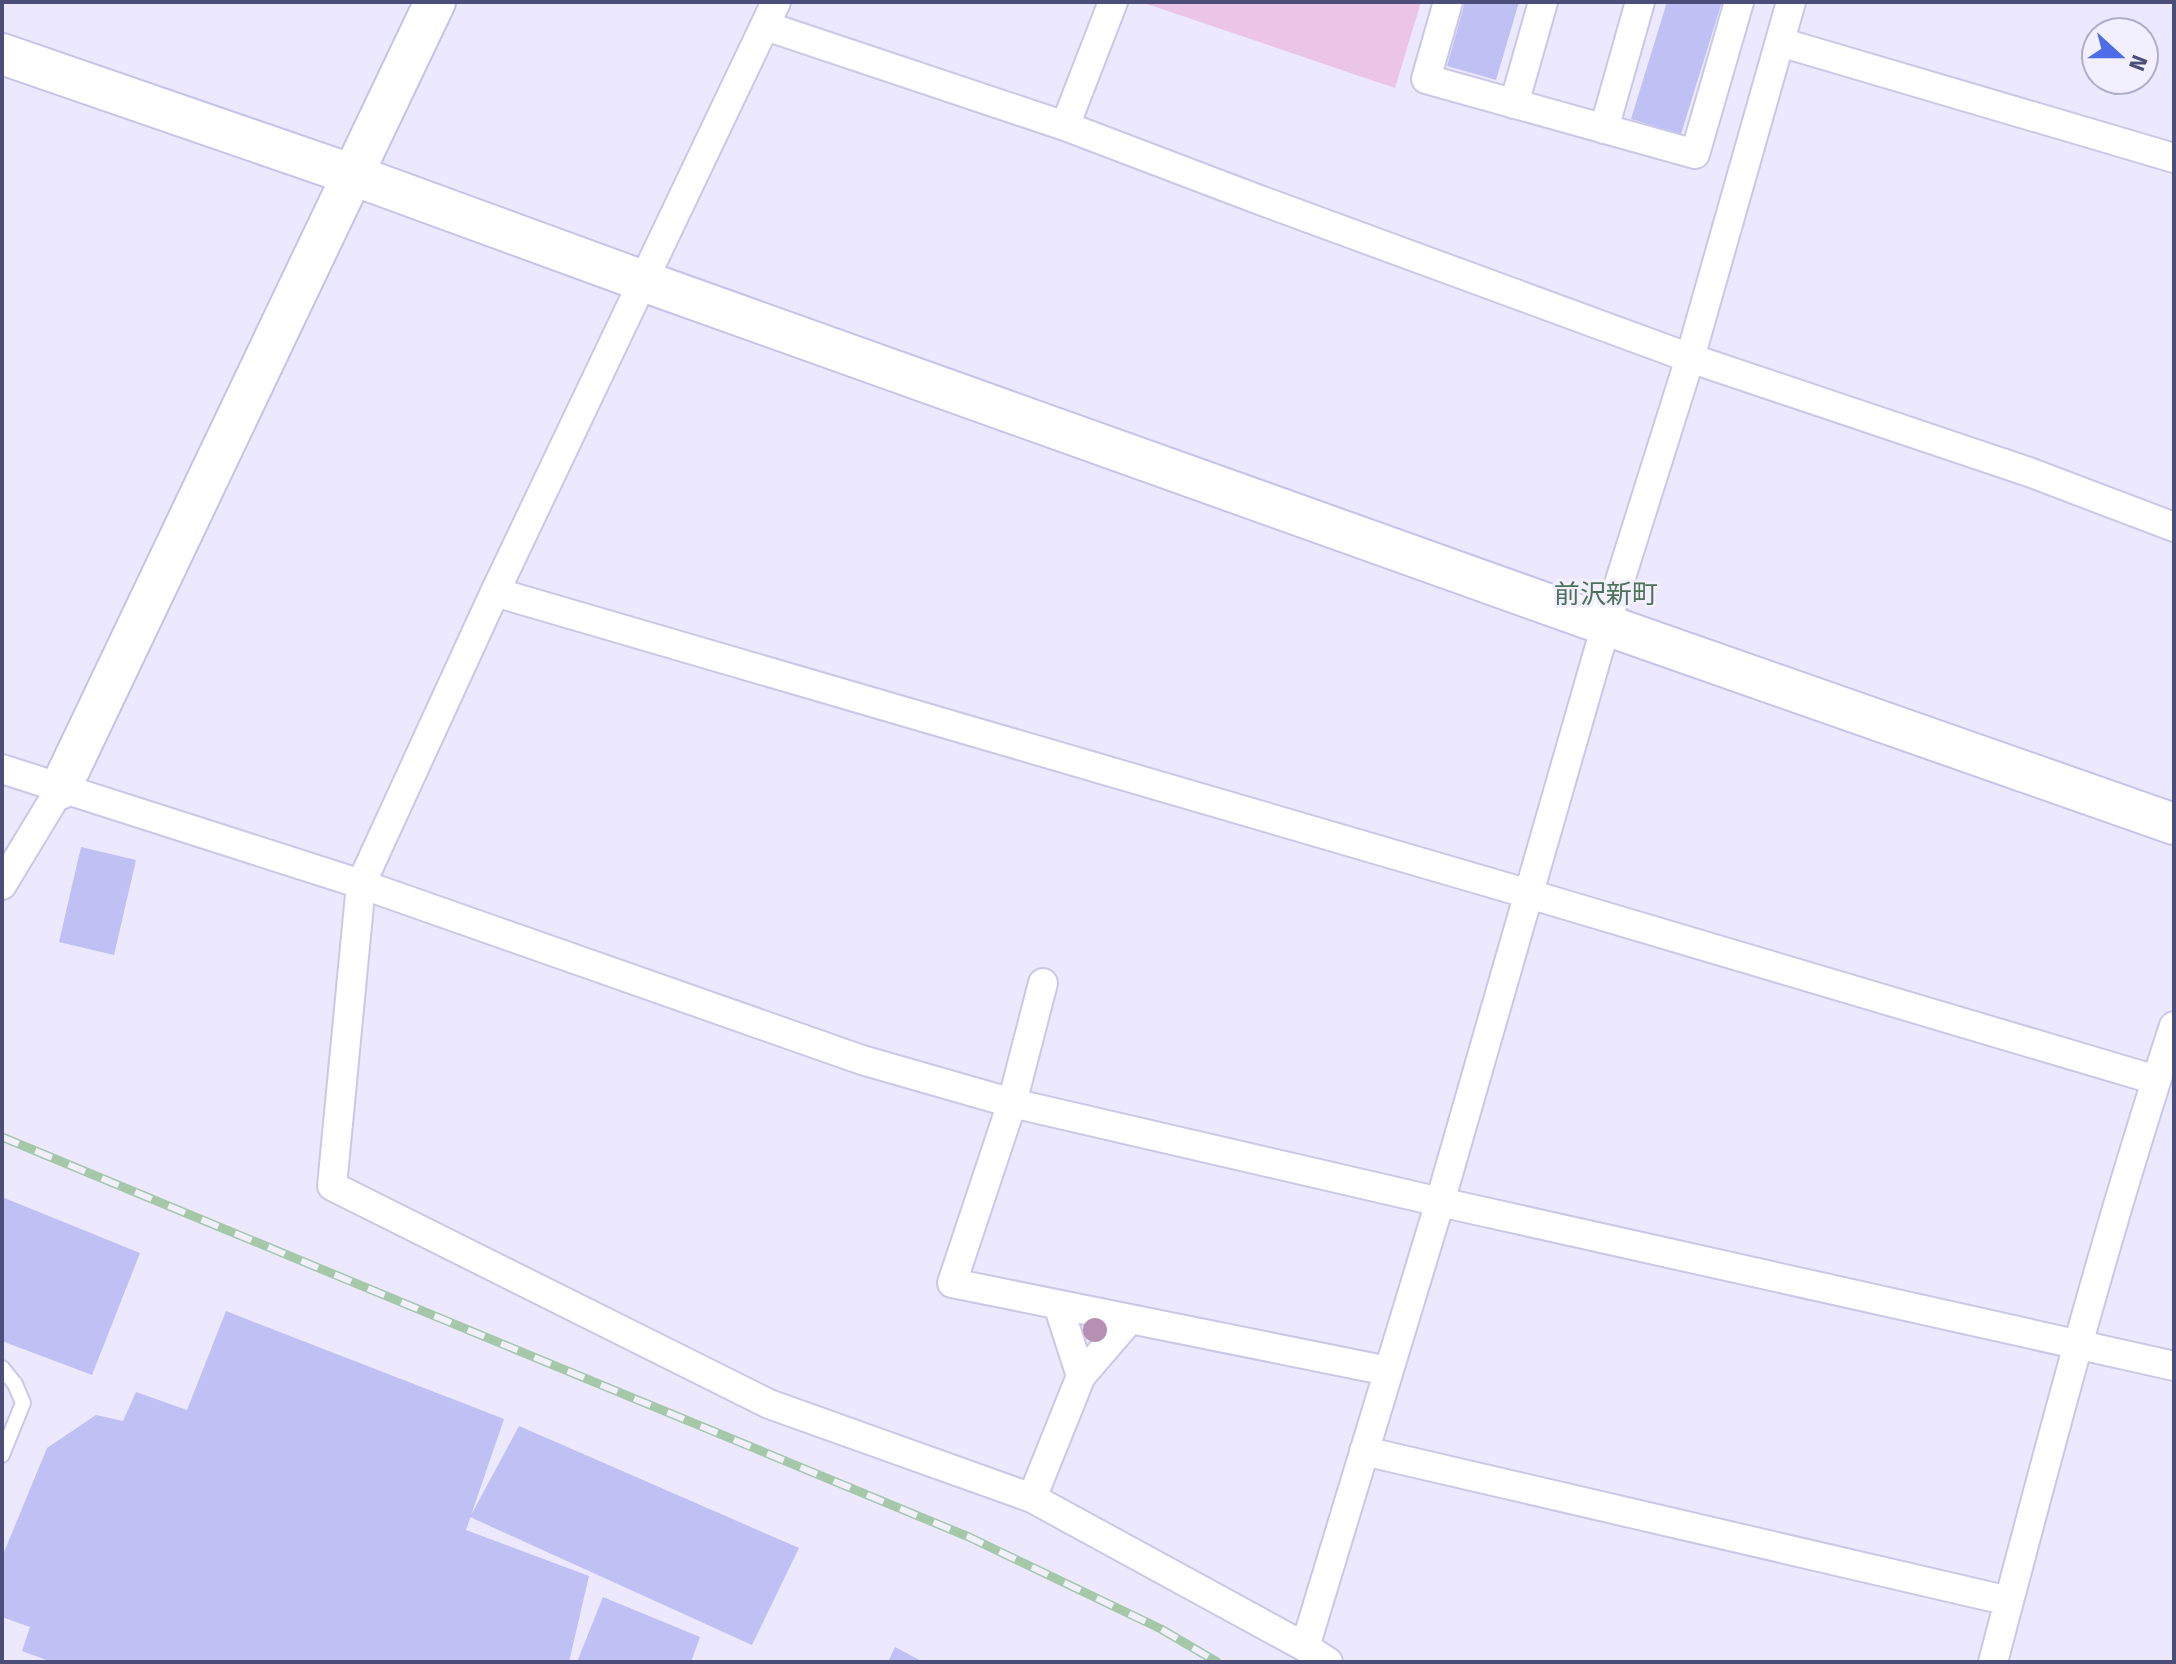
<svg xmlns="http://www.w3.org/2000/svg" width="2176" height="1664" font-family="'Fira Sans','Noto Sans JP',sans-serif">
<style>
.green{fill:#ebc5e5}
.building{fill:#bfc0f3}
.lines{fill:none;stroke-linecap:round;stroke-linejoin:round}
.lane-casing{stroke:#c9c8e7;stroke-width:18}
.street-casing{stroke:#c9c8e7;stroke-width:32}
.secondary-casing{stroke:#c4c3e9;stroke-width:44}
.lane{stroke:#fff;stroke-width:14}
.street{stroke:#fff;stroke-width:28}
.secondary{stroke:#fff;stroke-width:40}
.rail-casing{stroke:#a5c8a9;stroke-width:9}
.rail{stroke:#f2efff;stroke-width:6;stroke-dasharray:18;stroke-linecap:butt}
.tree{fill:#b690b4}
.labels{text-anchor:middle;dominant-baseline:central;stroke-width:6;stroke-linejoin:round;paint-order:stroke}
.neighbourhood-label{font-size:26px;fill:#4d7256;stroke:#f2efff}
</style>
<rect width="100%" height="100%" fill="#ece8fd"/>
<path class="green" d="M1141,2H1421L1395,88Z"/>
<path class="building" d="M1465,2H1519L1496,80L1447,66Z
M1667,2H1722L1681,134L1631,119Z
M81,847L136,860L114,955L59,942Z
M2,1197L140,1253L92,1375L2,1341Z
M226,1311L504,1419L466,1530L589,1576L569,1662H52L22,1651L30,1627L2,1617V1557L47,1448L96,1415L123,1421L136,1392L187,1410Z
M519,1426L799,1548L752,1645L470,1517Z
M603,1597L700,1637L691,1662H577Z
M895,1647L923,1662H888Z"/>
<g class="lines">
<defs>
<path id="lane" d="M2,1368L15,1384L23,1403L2,1455"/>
<path id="street" d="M776,2L495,592L361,884L332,1186L769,1404L1032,1498L1305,1647L1328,1662
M1448,2L1426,79L1695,154L1739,2
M766,26L1065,126L1257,199L1690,358L2029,472L2174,527
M1780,42L2174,158
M1514,104L1543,2
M1065,126L1113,2
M1604,129L1640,2
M495,592L1529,894L2156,1080
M2,769L361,884L862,1060L1012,1103L1440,1202L2174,1366
M2,885L60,789
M1043,983L1012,1103L952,1283L1388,1371
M1058,1305L1081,1376L1130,1319
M1364,1451L2009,1601
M1032,1498L1081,1376
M1305,1647L1440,1202L1606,625L1690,358L1791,2
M1993,1662C2049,1449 2105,1235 2174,1026"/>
<path id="secondary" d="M2,54L353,175L643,281L1606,625L2174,824
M60,789L435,2"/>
</defs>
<use href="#lane" class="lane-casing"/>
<use href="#street" class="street-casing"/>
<use href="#secondary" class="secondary-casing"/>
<use href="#lane" class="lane"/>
<use href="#street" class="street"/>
<use href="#secondary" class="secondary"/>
<defs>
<path id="rail" d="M2,1137L969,1537L1161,1629L1217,1662"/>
</defs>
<use href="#rail" class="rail-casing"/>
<use href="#rail" class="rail"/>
</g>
<circle class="tree" cx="1095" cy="1330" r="12"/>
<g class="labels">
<g class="neighbourhood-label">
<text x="1606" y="594">前沢新町</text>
</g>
</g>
<rect width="2176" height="1664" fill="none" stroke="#4b4e78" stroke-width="8"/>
<g transform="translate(2120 56) rotate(111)"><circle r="38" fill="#f2efff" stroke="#afafc9" stroke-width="2"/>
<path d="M0-6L14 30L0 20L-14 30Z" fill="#4c6ce8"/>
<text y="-12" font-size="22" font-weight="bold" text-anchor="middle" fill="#4b4e78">N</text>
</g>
</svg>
